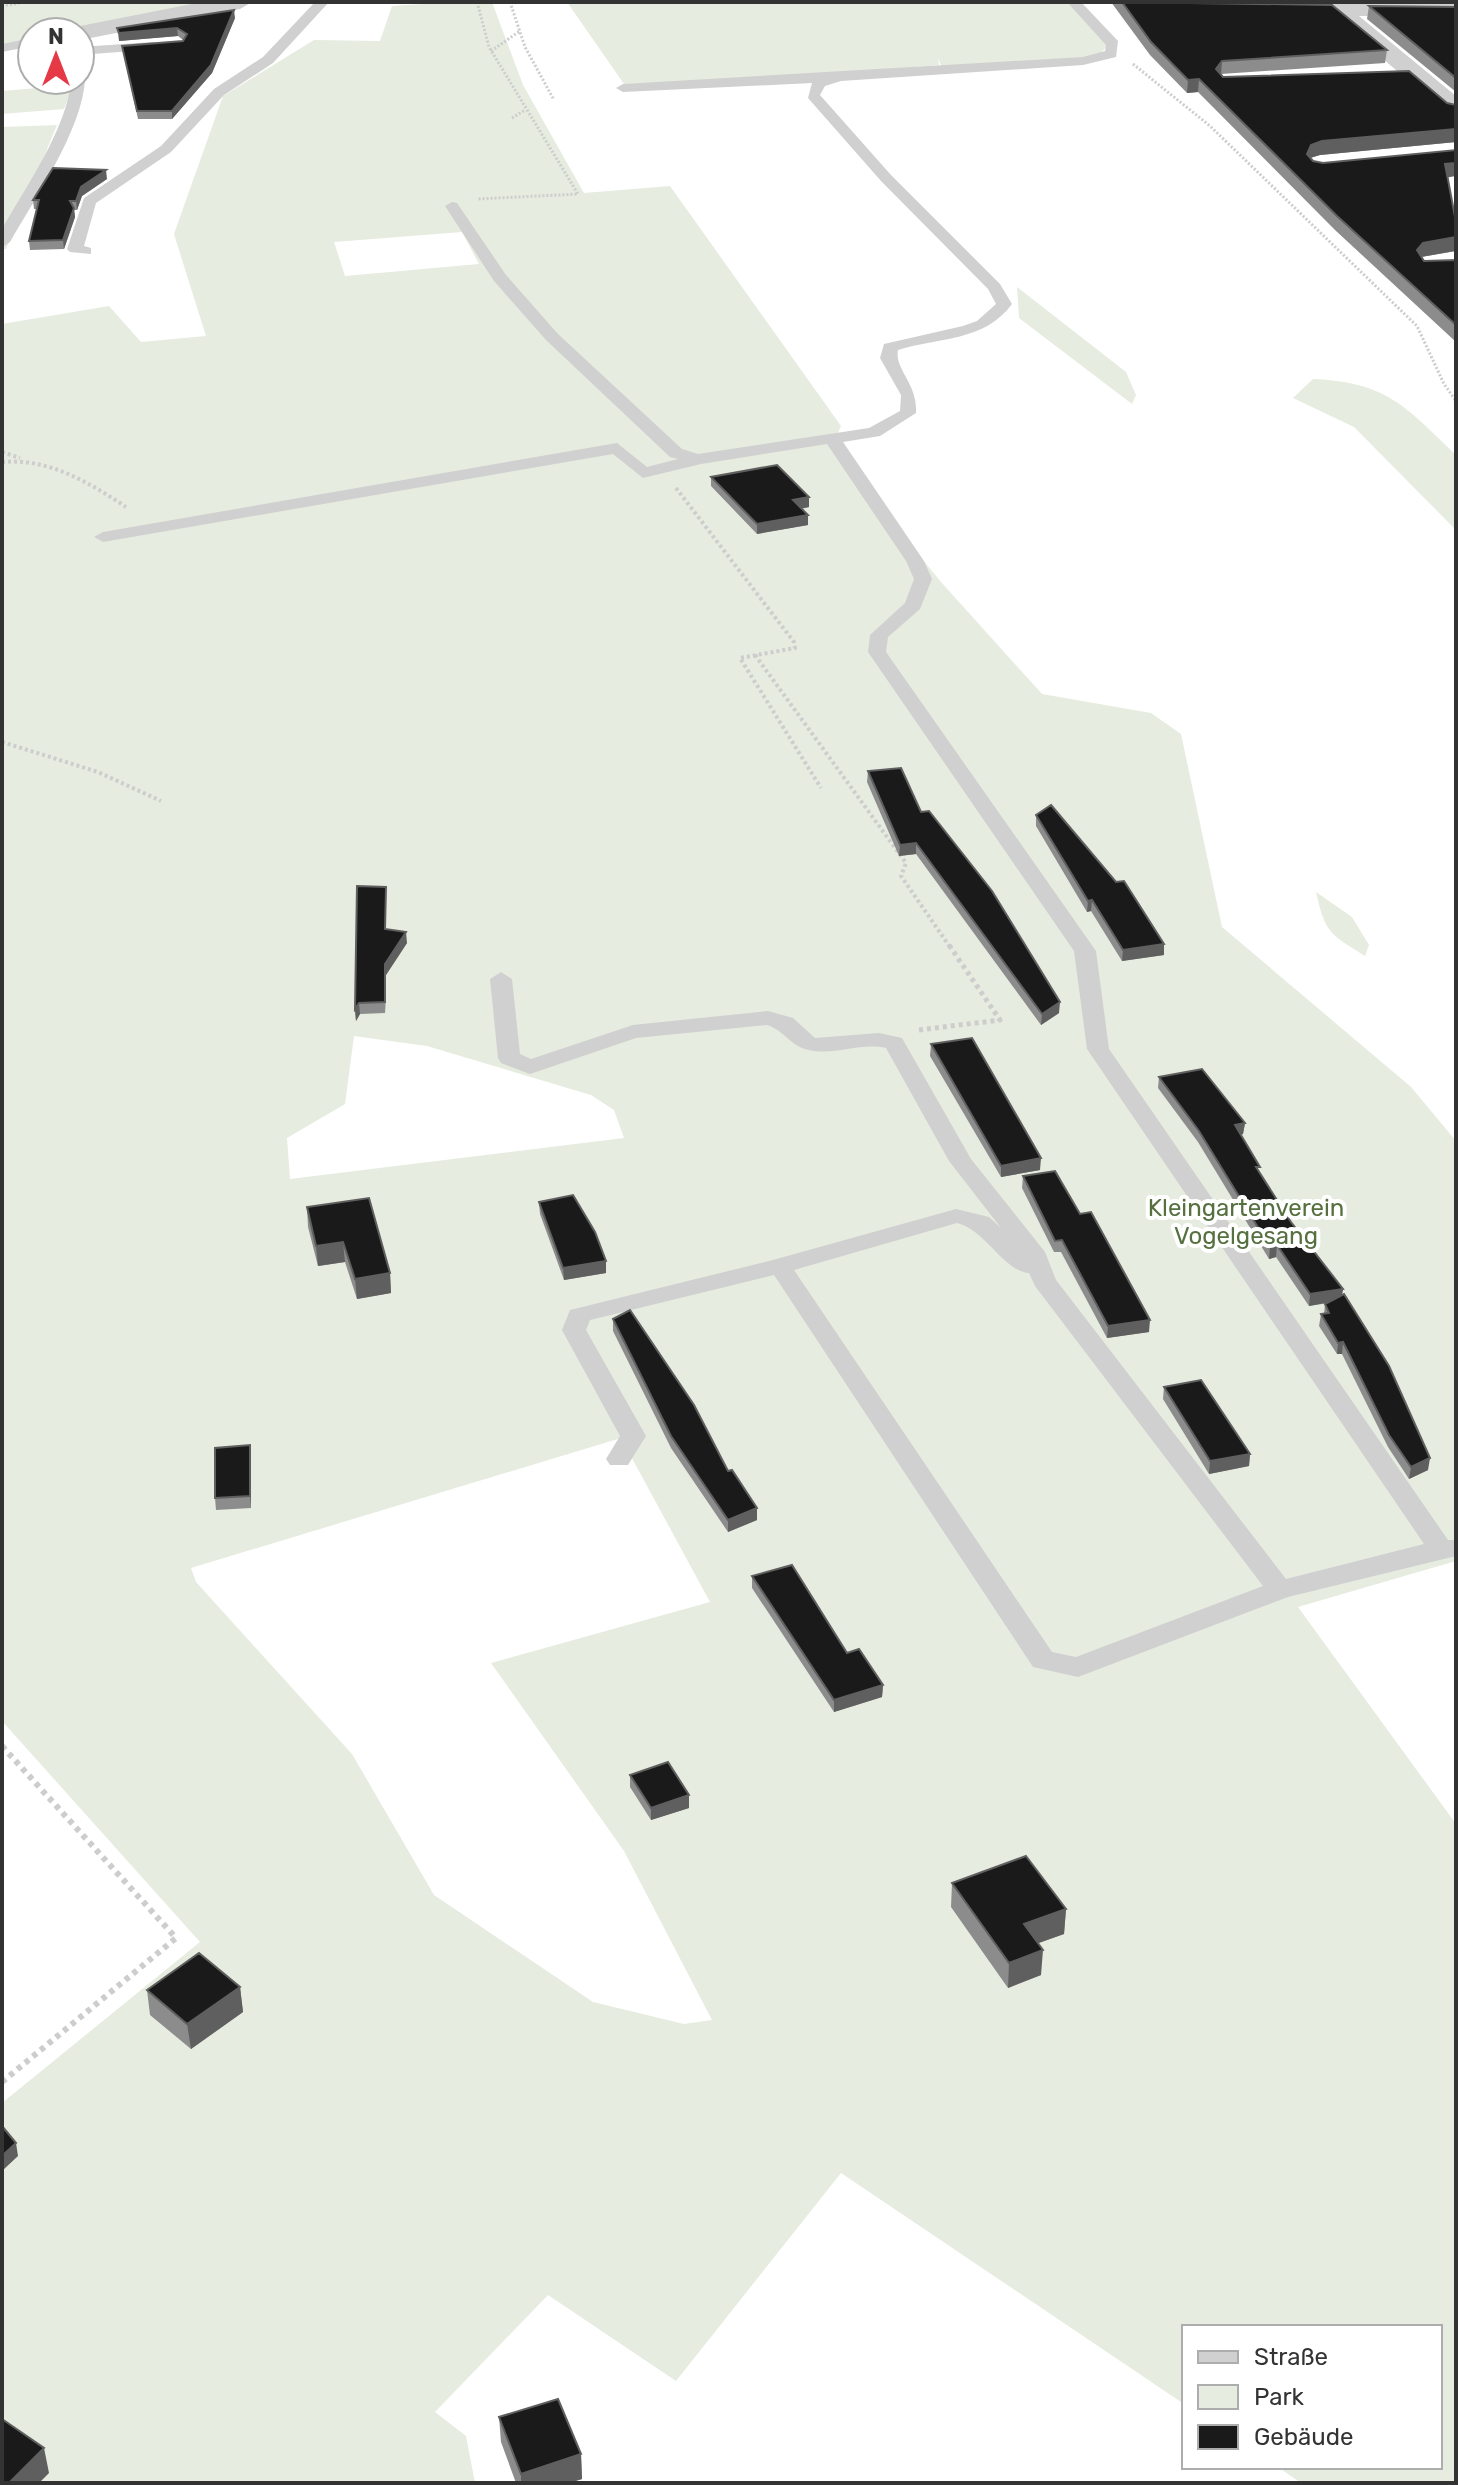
<svg xmlns="http://www.w3.org/2000/svg" width="1458" height="2485" font-family="Rubik,sans-serif">
<style>
.green{fill:#e6ecdf;fill-rule:evenodd}
.lines{fill:none;stroke-linecap:round;stroke-linejoin:round}
.path-far3{stroke:#cdcdcd;stroke-width:3;stroke-dasharray:2 2;stroke-linecap:butt}
.path-far2{stroke:#cdcdcd;stroke-width:4;stroke-dasharray:3 3;stroke-linecap:butt}
.path-far1{stroke:#cdcdcd;stroke-width:5;stroke-dasharray:4 4;stroke-linecap:butt}
.path{stroke:#cdcdcd;stroke-width:6;stroke-dasharray:5 5;stroke-linecap:butt}
.lane{fill:#d0d0d0;fill-rule:evenodd}
.street{fill:#d0d0d0;fill-rule:evenodd}
.wall{fill:#8c8c8c}
.shaded-wall{fill:#5f5f5f}
.building{fill:#1a1a1a;stroke:#5f5f5f;stroke-width:2}
.labels{text-anchor:middle;dominant-baseline:central;stroke-width:8;stroke-linejoin:round;paint-order:stroke}
.park-label{font-size:24px;fill:#56703f;stroke:#fff}
</style>
<rect width="100%" height="100%" fill="#fff"/>
<path class="green" d="M2,2H224L68,32H32V39L2,45Z
M453,2H492L523,85L584,193L670,186L841,426L831,448L941,582L1042,694L1151,713L1181,734L1222,927L1411,1087L1456,1141V1561L1298,1607L1456,1824V2483H1301L1278,2467H1440V2327H1184V2404L841,2173L676,2381L548,2295L435,2412L466,2436L475,2483H2V2103L200,1942L2,1721V324L109,306L141,342L206,336L174,234L223,96L314,40L380,41L392,6ZM462,232L479,264L345,276L334,242ZM354,1036L427,1046L591,1095L614,1110L624,1138L290,1179L287,1138L345,1104ZM621,1438L710,1602L491,1663L624,1851L712,2020L684,2024L593,2002L434,1895L352,1754L196,1582L191,1568Z
M567,2H1070L1108,45L1097,57L942,68L938,58L939,65L785,78L624,84Z
M73,85L64,109L2,114V91Z
M57,125L6,249H2V127Z
M1017,287L1126,372L1136,395L1132,404L1019,318Z
M1313,379C1387,382 1406,407 1456,455V530L1354,427L1293,398Z
M1316,892L1352,917L1369,945L1365,956C1330,934 1325,933 1316,892Z"/>
<g class="lines">
<path class="path-far3" d="M477,2L489,47L578,194L478,199
M510,2L525,47L554,100
M2,6L26,2
M491,51L520,31
M1133,64L1210,126L1417,326L1444,384L1456,401
M512,118L525,110"/>
<path class="path-far2" d="M2,452L20,458
M2,462C49,458 88,482 126,507
M676,488L794,642L795,648L740,658L821,788
M755,655L906,863L901,876L950,947
M2,742L98,772L161,801"/>
<path class="path-far1" d="M919,1030L1000,1020L949,945"/>
<path class="path" d="M2,1746L176,1938L2,2082"/>
<path class="lane" d="M315,2H329L273,63L224,95L171,152L96,203L84,246L91,248V254L70,252L67,249L84,198L161,146L214,89L263,57Z
M1067,2H1081L1118,41L1116,57L1083,65L841,81L825,86L820,95L891,175L1000,284L1012,304C984,342 939,337 898,350C894,369 918,384 916,413L880,436L843,442L924,561L932,579L920,609L888,637L886,652L1096,951L1109,1049L1448,1540H1456V1556L1288,1597L1078,1677L1033,1667L774,1275L590,1320L586,1330L646,1436L628,1465H610L606,1459L620,1436L562,1330L570,1310L773,1260L956,1209L989,1217L1001,1228L949,1161L886,1048C860,1042 835,1056 809,1050C791,1047 784,1030 767,1025L636,1038L530,1074L501,1063L498,1058L490,979L501,972L512,979L520,1054L531,1059L633,1025L768,1011L793,1018L815,1038L879,1033L902,1038L971,1159L1045,1252L1056,1280L1286,1579L1424,1544L1087,1049L1074,951L868,652L870,635L905,603L914,579L906,561L827,444L701,464L643,478L613,454L103,542L94,537L103,532L617,443L647,467L678,459L670,457L546,340L494,281L445,206L452,202L457,203L506,275L558,334L682,449L698,454L869,428L900,411L901,395L880,358L884,344L963,326L977,321L996,304L988,289L881,181L808,98L812,83L623,92L616,88L623,84L1083,57L1105,51L1106,45ZM957,1223C987,1231 1003,1271 1029,1273L1035,1286L1263,1586L1076,1657L1052,1652L794,1270Z
M32,38V46L2,52V44Z
M153,42L158,43V49L80,55V47Z
M80,76L85,80C82,130 35,198 10,242L2,247V229C25,188 68,127 71,80H80Z"/>
<path class="street" d="M202,2H252L240,9L80,40V32H68L80,26Z
M1269,2L1456,3V17L1359,16L1456,96V117L1447,114L1332,15L1278,14L1269,12L1266,7Z"/>
</g>
<path class="wall" d="M1111,2H1176L1387,50L1385,63L1221,74L1223,77L1447,103L1456,105V142L1320,155L1310,158L1313,161L1323,163L1448,177L1456,222V251L1421,257L1424,261L1456,260V342L1335,230L1198,92L1187,93L1150,55Z
M1369,6L1456,7V92L1367,19Z
M235,18L212,73L172,119H138L122,46L183,41V40L178,36L119,41L117,28Z
M107,179L82,196L77,210H74L75,217L64,249L30,250L29,241L37,209H34L33,200Z
M711,477L809,507L801,509L808,525L757,534L711,486Z
M868,771L921,812L1059,1013L1041,1025L916,854L899,856L867,782Z
M1036,815L1164,944V955L1122,961L1091,911L1087,912L1036,826Z
M386,898V929L407,943L386,975L385,1013L360,1014L356,1021L355,1009Z
M931,1044L1040,1170L1001,1177L930,1056Z
M1159,1077L1245,1123L1243,1134L1241,1135L1260,1173L1291,1222L1343,1289L1342,1295L1428,1470L1409,1479L1388,1447L1342,1354H1337L1319,1326L1321,1314H1324L1325,1304L1328,1303L1309,1306L1276,1257L1269,1259L1198,1142L1158,1088Z
M1023,1176L1149,1332L1107,1338L1061,1252H1054L1022,1188Z
M539,1202L606,1273L564,1280L540,1214Z
M307,1207L390,1273L391,1293L357,1299L345,1262L318,1266L308,1227Z
M613,1319L728,1471L757,1520L728,1532L671,1448L613,1331Z
M1164,1387L1250,1454L1249,1466L1209,1474L1163,1399Z
M250,1445L251,1508L216,1510L215,1498Z
M752,1576L883,1685L882,1697L834,1712L752,1588Z
M630,1775L689,1795V1808L651,1820L630,1787Z
M952,1883L1066,1909L1064,1934L1038,1943L1041,1975L1008,1988L951,1907Z
M240,1987L243,2012L191,2049L150,2015L147,1990Z
M499,2417L581,2454L582,2479L569,2483H516L501,2442Z"/>
<path class="shaded-wall" d="M234,10L235,18L212,73L172,119V111Z
M177,28L178,36L119,41V33Z
M1222,61L1221,74L1216,69Z
M1199,79L1198,92L1187,93L1188,80Z
M1456,129V142L1320,155L1310,158L1307,154L1311,145L1322,141Z
M1456,163V176L1444,178L1445,164Z
M106,170L107,179L82,196L77,210L76,201L81,187Z
M74,208L75,217L64,249L63,240Z
M1456,237L1455,251L1421,257L1417,250L1423,243Z
M809,497V507L793,510V500Z
M808,515V525L757,534V524Z
M916,843V854L899,856L900,845Z
M1092,900L1091,911L1087,912L1088,901Z
M406,932L407,943L386,975L385,1013V964Z
M1164,944V955L1122,961L1123,950Z
M1060,1002L1059,1013L1041,1025L1042,1014Z
M359,1003L360,1014L356,1021L355,1009Z
M1245,1123L1243,1134L1234,1136L1235,1125Z
M1041,1158L1040,1170L1001,1177V1166Z
M343,1242L345,1262L318,1266L316,1246Z
M1277,1245L1276,1257L1269,1259L1270,1247Z
M606,1261V1273L564,1280L563,1268Z
M390,1273L391,1293L357,1299L355,1279Z
M1343,1289L1341,1300L1309,1306L1310,1294Z
M1150,1320L1149,1332L1107,1338L1108,1326Z
M1343,1342L1342,1354H1337L1338,1343Z
M250,1445L251,1457V1508L250,1496Z
M1250,1454L1249,1466L1209,1474L1210,1461Z
M1430,1458L1428,1470L1409,1479L1411,1467Z
M757,1508V1520L728,1532V1520Z
M883,1685L882,1697L834,1712V1700Z
M689,1795V1808L651,1820V1808Z
M1066,1909L1064,1934L1022,1949L1024,1924Z
M1043,1950L1041,1975L1008,1988L1009,1963Z
M240,1987L243,2012L191,2049L187,2024Z
M16,2143L18,2156L2,2171V2156Z
M44,2448L49,2473L39,2483H9Z
M581,2454L582,2479L569,2483H521V2474Z"/>
<path class="building" d="M1122,2L1332,5L1387,50L1222,61L1216,69L1223,77L1409,71L1447,103L1456,105V129L1322,141L1311,145L1307,154L1313,161L1323,163L1456,150V163L1445,164L1456,222V237L1423,243L1417,250L1424,261L1456,260V325L1337,216L1199,79L1188,80L1151,42Z
M1369,6L1456,7V78Z
M234,10L211,65L172,111H137L122,46L183,41L187,34L177,28L119,33L117,28Z
M53,168L106,170L81,187L76,201H70L74,208L63,240L29,241L39,200H33Z
M777,465L809,497L793,500L808,515L757,524L711,477Z
M901,768L921,812L929,811L992,891L1060,1002L1042,1014L916,843L900,845L868,771Z
M1051,805L1116,882L1124,881L1164,944L1123,950L1092,900L1088,901L1036,815Z
M357,886L386,887L385,929L406,932L385,964V1002L359,1003L355,1009Z
M972,1038L1041,1158L1001,1166L931,1044Z
M1202,1069L1245,1123L1235,1125L1260,1167H1256L1291,1222L1343,1289L1310,1294L1277,1245L1270,1247L1199,1131L1159,1077Z
M1055,1171L1080,1214L1091,1212L1150,1320L1108,1326L1062,1240L1055,1241L1023,1176Z
M573,1195L595,1232L606,1261L563,1268L539,1202Z
M369,1198L390,1273L355,1279L343,1242L316,1246L307,1207Z
M1344,1294L1389,1366L1430,1458L1411,1467L1389,1435L1343,1342L1338,1343L1321,1314L1329,1313L1325,1304Z
M630,1310L694,1405L728,1471L732,1470L757,1508L728,1520L671,1436L613,1319Z
M1201,1380L1250,1454L1210,1461L1164,1387Z
M250,1445V1496L215,1498V1448Z
M792,1565L847,1653L859,1649L883,1685L834,1700L752,1576Z
M668,1762L689,1795L651,1808L630,1775Z
M1026,1856L1066,1909L1024,1924L1043,1950L1009,1963L952,1883Z
M199,1953L240,1987L187,2024L147,1990Z
M2,2126L16,2143L2,2156Z
M558,2399L581,2454L521,2474L499,2417Z
M2,2419L44,2448L9,2483H2Z"/>
<g class="labels">
<g class="park-label">
<text x="1246" y="1208">Kleingartenverein<tspan x="1246" dy="28">Vogelgesang</tspan></text>
</g>
</g>
<rect width="1458" height="2485" fill="none" stroke="#333333" stroke-width="8"/>
<rect x="1182" y="2325" width="260" height="144" fill="#ffffff" stroke="#adadad" stroke-width="2"/>
<rect x="1198" y="2351" width="40" height="12" fill="#d0d0d0" stroke="#adadad" stroke-width="2"/>
<text x="1254" y="2365" font-size="24" fill="#333333">Straße</text>
<rect x="1198" y="2385" width="40" height="24" fill="#e6ecdf" stroke="#adadad" stroke-width="2"/>
<text x="1254" y="2405" font-size="24" fill="#333333">Park</text>
<rect x="1198" y="2425" width="40" height="24" fill="#1a1a1a" stroke="#adadad" stroke-width="2"/>
<text x="1254" y="2445" font-size="24" fill="#333333">Gebäude</text>
<g transform="translate(56 56)"><circle r="38" fill="#ffffff" stroke="#adadad" stroke-width="2"/>
<path d="M0-6L14 30L0 20L-14 30Z" fill="#e63946"/>
<text y="-12" font-size="22" font-weight="bold" text-anchor="middle" fill="#333333">N</text>
</g>
</svg>
